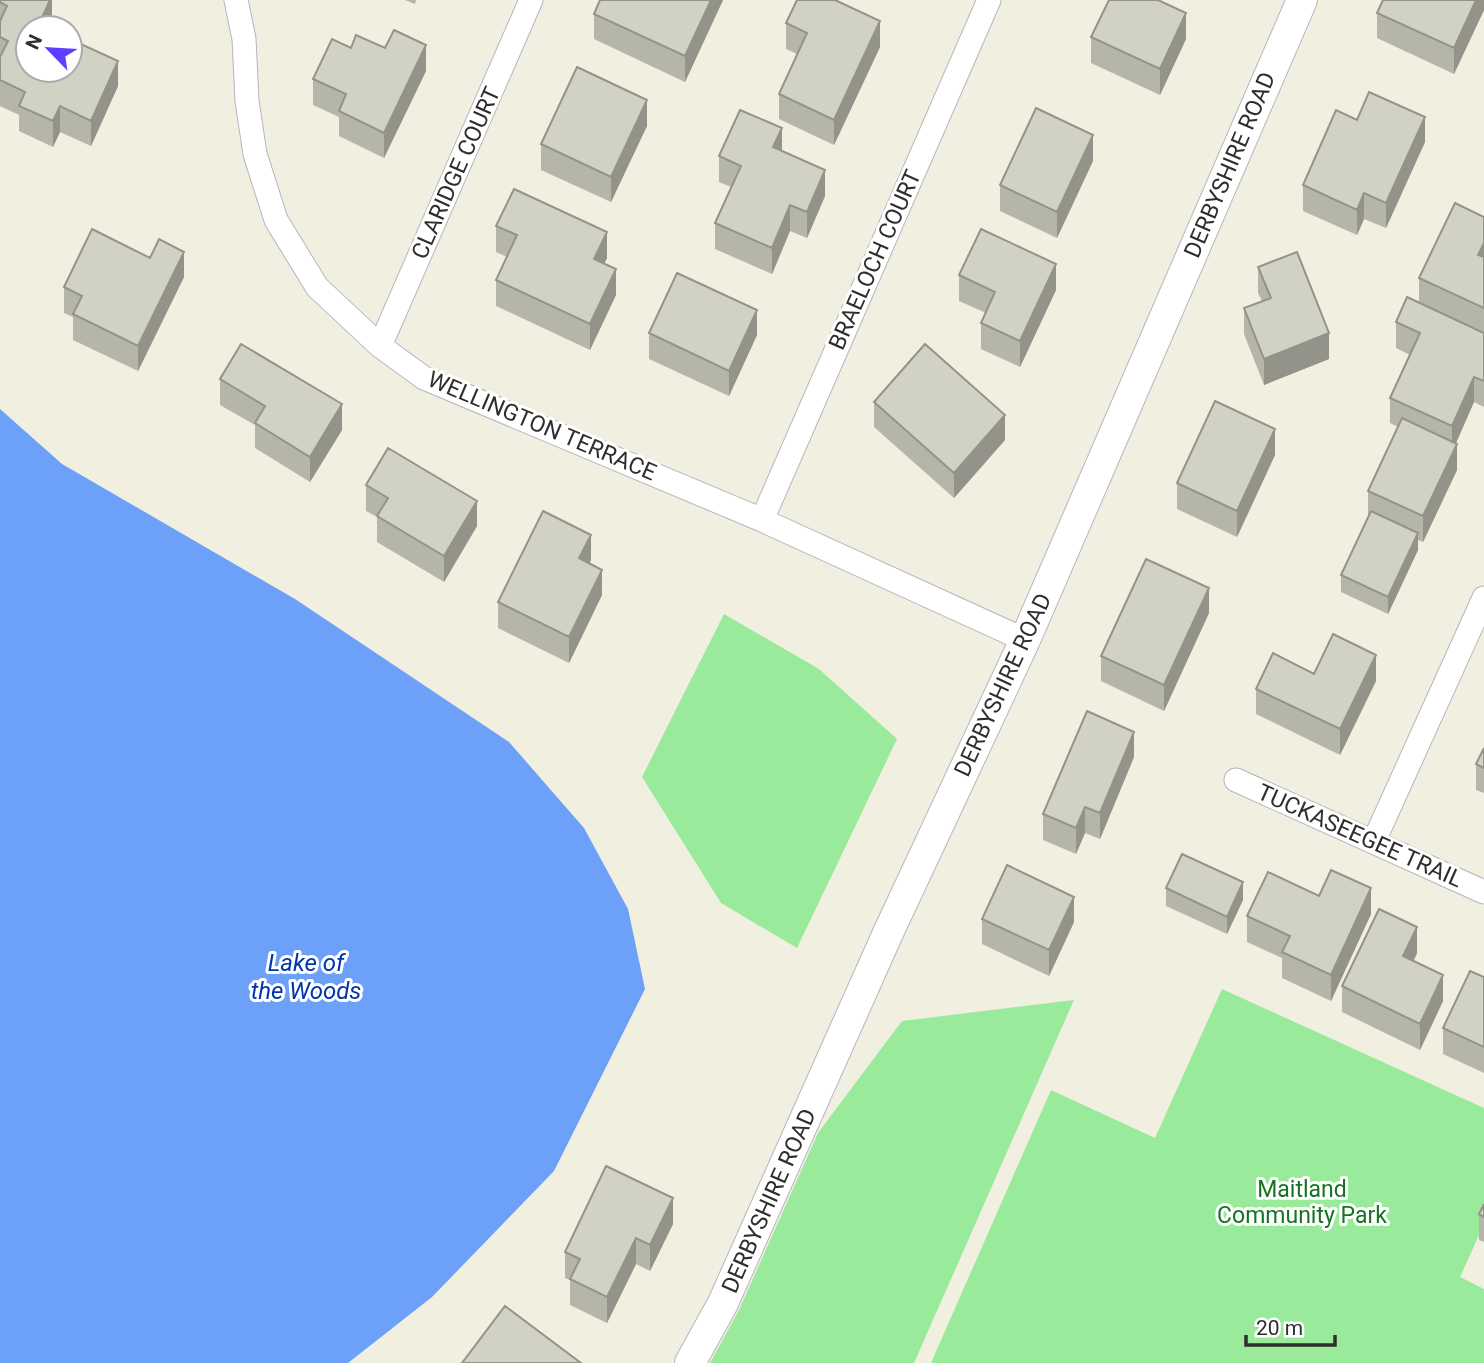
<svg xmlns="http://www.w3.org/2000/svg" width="1484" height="1363" font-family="Roboto,sans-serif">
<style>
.green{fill:#99ea9b}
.water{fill:#6ca0f9}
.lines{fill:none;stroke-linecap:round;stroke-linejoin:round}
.minor-casing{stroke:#b6b4c2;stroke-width:25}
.tertiary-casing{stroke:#b6b4c2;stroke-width:32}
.minor{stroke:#fff;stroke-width:23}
.tertiary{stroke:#fff;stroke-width:30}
.wall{fill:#b5b5a9}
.shaded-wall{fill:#939389}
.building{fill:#d2d2c4;stroke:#939389;stroke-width:2}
.labels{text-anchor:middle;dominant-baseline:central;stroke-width:6;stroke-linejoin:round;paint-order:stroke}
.street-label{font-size:23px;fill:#2e2e2e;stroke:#fff}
.park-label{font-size:23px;fill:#157424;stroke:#fff}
.water-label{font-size:24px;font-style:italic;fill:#0234ae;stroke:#fff}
</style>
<rect width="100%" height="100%" fill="#f0efe0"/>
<path class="green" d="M724,614L819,669L897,739L797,948L721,903L642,777Z
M1222,989L1484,1108V1224L1460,1277L1484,1289V1363H931L1051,1090L1155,1138Z
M1074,1000L914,1363H710L739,1310L818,1133L902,1021Z"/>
<path class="water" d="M0,409L62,464L295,599L509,742L584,828L628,909L645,989L554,1171L432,1297L348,1363H0Z"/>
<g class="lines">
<defs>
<path id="minor" d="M236,0L244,39L247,101L255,154L276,220L317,287L380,346L424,378L762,520L1025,640
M380,346L531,0
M762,520L989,0
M1236,780L1484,892
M1374,841L1484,598"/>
<path id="tertiary" d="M690,1363L723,1303L888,933L1025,640L1302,0"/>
</defs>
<use href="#minor" class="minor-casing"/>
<use href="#tertiary" class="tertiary-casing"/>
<use href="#minor" class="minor"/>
<use href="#tertiary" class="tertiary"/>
</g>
<path class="wall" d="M0,0H52V20L49,28H28L118,86L91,146L60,132L53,147L19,131V115L0,106Z
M405,0H416L415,4Z
M600,0H723L685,82L594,39V14Z
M1484,0V10L1454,74L1377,38V13Z
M786,23L880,47L834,145L779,119V94L797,54L786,49Z
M1091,37L1186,39L1160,95L1091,63Z
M351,48L426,71L384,158L339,136V117L313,105V79Z
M1357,120L1425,142L1386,228L1364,219L1357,235L1303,211V185Z
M647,126L611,202L541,170V144Z
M782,151L825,196L807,238L790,231L772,274L715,249V223L731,187L719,182V156Z
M1093,161L1057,238L1000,211V185Z
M1484,217V407L1474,402L1456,443L1457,470L1423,542L1418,540V550L1388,614L1341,592V575L1368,516V491L1398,427L1390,423V398L1410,355L1396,348V322L1419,303V278Z
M496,226L607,258L604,264L616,295L590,350L496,306V280L507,257L496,252Z
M1258,267L1329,359L1264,385L1244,334V308L1262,301L1258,293Z
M959,275L1056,290L1020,367L981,349V323L986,313L959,301Z
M184,277L138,371L73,340V317L64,313V287Z
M649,333L757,335L729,396L649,359Z
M220,379L342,430L310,482L255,448V425L220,405Z
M874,402L1005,440L954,498L874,427Z
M1275,455L1237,537L1177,509V483Z
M366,485L477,526L444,582L377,542V517L366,511Z
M591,560L589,563L602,595L569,663L498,628V602Z
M1209,613L1164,711L1101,681V656Z
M1314,674L1376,681L1340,755L1256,714V689Z
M1484,748V793L1476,790V764Z
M1134,757L1100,839L1085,833L1076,854L1043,840V814Z
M1166,888L1243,900L1227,934L1166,906Z
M1319,896L1371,914L1331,1001L1282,978V958L1247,942V916Z
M982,919L1074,922L1049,976L982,944Z
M1417,953L1414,961L1443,1001L1420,1050L1342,1012V986Z
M1484,977V1073L1443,1054V1028Z
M1484,1204V1242L1479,1240V1214Z
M673,1224L650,1271L636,1264L607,1323L570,1305V1280L565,1278V1252Z"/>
<path class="shaded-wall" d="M50,0H52V20L49,28H39V24Z
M711,0H723L685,82V56Z
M1476,0H1484V10L1454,74V48Z
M1186,13V39L1160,95V69Z
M880,21V47L834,145V120Z
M426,45V71L384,158V133Z
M118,61V86L91,146V121Z
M647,100V126L611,202V177Z
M60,106V132L53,147V121Z
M1425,117V142L1386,228V203Z
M782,128V154L773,147Z
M1093,135V161L1057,238V212Z
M825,170V196L807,238V212Z
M1364,193V219L1357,235V210Z
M790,205V231L772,274V248Z
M607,232V258L594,285V259Z
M1484,243V269L1478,255Z
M184,252V277L138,371V346Z
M1056,264V290L1020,367V341Z
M616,269V295L590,350V324Z
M757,310V335L729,396V371Z
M1329,333V359L1264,385V359Z
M1474,377V402L1452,452V426Z
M342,404V430L310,482V457Z
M1005,415V440L954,498V473Z
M1275,429V455L1237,537V511Z
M1457,444V470L1423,542V516Z
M477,501V526L444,582V556Z
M1418,533V550L1388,614V597Z
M591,535V560L579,583V558Z
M602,570V595L569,663V637Z
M1209,588V613L1164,711V685Z
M1376,655V681L1340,755V729Z
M1134,732V757L1100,839V813Z
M1085,807V833L1076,854V828Z
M1243,882V900L1227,934V917Z
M1371,888V914L1331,1001V975Z
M1074,897V922L1049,976V950Z
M1417,927V953L1403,982V956Z
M1443,975V1001L1420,1050V1024Z
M673,1198V1224L650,1271V1245Z
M636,1238V1264L607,1323V1297Z"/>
<path class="building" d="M0,0H50L39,24L47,28H28V70H70V39L118,61L91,121L60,106L53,121L19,106L25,92L0,80V57L8,41L0,37V21L7,6L0,2Z
M600,0H711L685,56L594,14Z
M797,0H835L880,21L834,120L779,94L807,33L786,23Z
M1109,0H1158L1186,13L1160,69L1091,37Z
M1383,0H1476L1454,48L1377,13Z
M394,30L426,45L384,133L339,111L346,94L313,79L332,39L351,48L356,35L385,48Z
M577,67L647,100L611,177L541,144Z
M1369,92L1425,117L1386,203L1364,193L1357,210L1303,185L1336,110L1357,120Z
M1036,108L1093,135L1057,212L1000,185Z
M740,110L782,128L773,147L825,170L807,212L790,205L772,248L715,223L741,166L719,156Z
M514,189L607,232L594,259L616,269L590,324L496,280L517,235L496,226Z
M1455,203L1484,217V243L1478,255L1484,257V308L1419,278Z
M92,229L150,258L159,239L184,252L138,346L73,314L82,296L64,287Z
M981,229L1056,264L1020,341L981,323L995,292L959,275Z
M1297,252L1329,333L1264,359L1244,308L1271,298L1258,267Z
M677,273L757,310L729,371L649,333Z
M1407,297L1484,333V381L1474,377L1452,426L1390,398L1420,333L1396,322Z
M241,344L342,404L310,457L255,423L265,406L220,379Z
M925,344L1005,415L954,473L874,402Z
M1215,401L1275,429L1237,511L1177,483Z
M1402,418L1457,444L1423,516L1368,491Z
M388,448L477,501L444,556L377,516L388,498L366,485Z
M543,511L591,535L579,558L602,570L569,637L498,602Z
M1371,511L1418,533L1388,597L1341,575Z
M1146,559L1209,588L1164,685L1101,656Z
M1333,634L1376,655L1340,729L1256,689L1273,653L1314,674Z
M1087,711L1134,732L1100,813L1085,807L1076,828L1043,814Z
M1484,748V768L1476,764Z
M1182,854L1243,882L1227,917L1166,888Z
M1007,865L1074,897L1049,950L982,919Z
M1331,870L1371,888L1331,975L1282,952L1290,936L1247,916L1268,872L1319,896Z
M1379,909L1417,927L1403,956L1443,975L1420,1024L1342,986Z
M1470,971L1484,977V1047L1443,1028Z
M606,1166L673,1198L650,1245L636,1238L607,1297L570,1279L580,1259L565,1252Z
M1484,1204V1217L1479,1214Z
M505,1306L581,1363H462Z"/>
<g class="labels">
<g class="street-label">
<text transform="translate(1230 165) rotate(-67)">DERBYSHIRE ROAD</text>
<text transform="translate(456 173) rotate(-66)">CLARIDGE COURT</text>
<text transform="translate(875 260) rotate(-66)">BRAELOCH COURT</text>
<text transform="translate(542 426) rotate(23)">WELLINGTON TERRACE</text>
<text transform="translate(1003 685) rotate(-65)">DERBYSHIRE ROAD</text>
<text transform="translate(1360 836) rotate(24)">TUCKASEEGEE TRAIL</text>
<text transform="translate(769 1201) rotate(-66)">DERBYSHIRE ROAD</text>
</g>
<g class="park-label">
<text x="1302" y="1189">Maitland<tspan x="1302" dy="26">Community Park</tspan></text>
</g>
<g class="water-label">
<text x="306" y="963">Lake of<tspan x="306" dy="28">the Woods</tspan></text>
</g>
</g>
<g transform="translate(49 49) rotate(295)"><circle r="33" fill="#ffffff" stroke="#ababab" stroke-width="2"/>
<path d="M0-5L12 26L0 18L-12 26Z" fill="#603eff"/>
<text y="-10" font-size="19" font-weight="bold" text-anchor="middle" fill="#2e2e2e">N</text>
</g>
<path d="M1246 1335v10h89v-10" fill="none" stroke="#2e2e2e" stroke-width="3.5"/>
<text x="1256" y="1335" font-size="21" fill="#2e2e2e" stroke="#ffffff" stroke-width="5" paint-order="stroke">20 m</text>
</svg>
